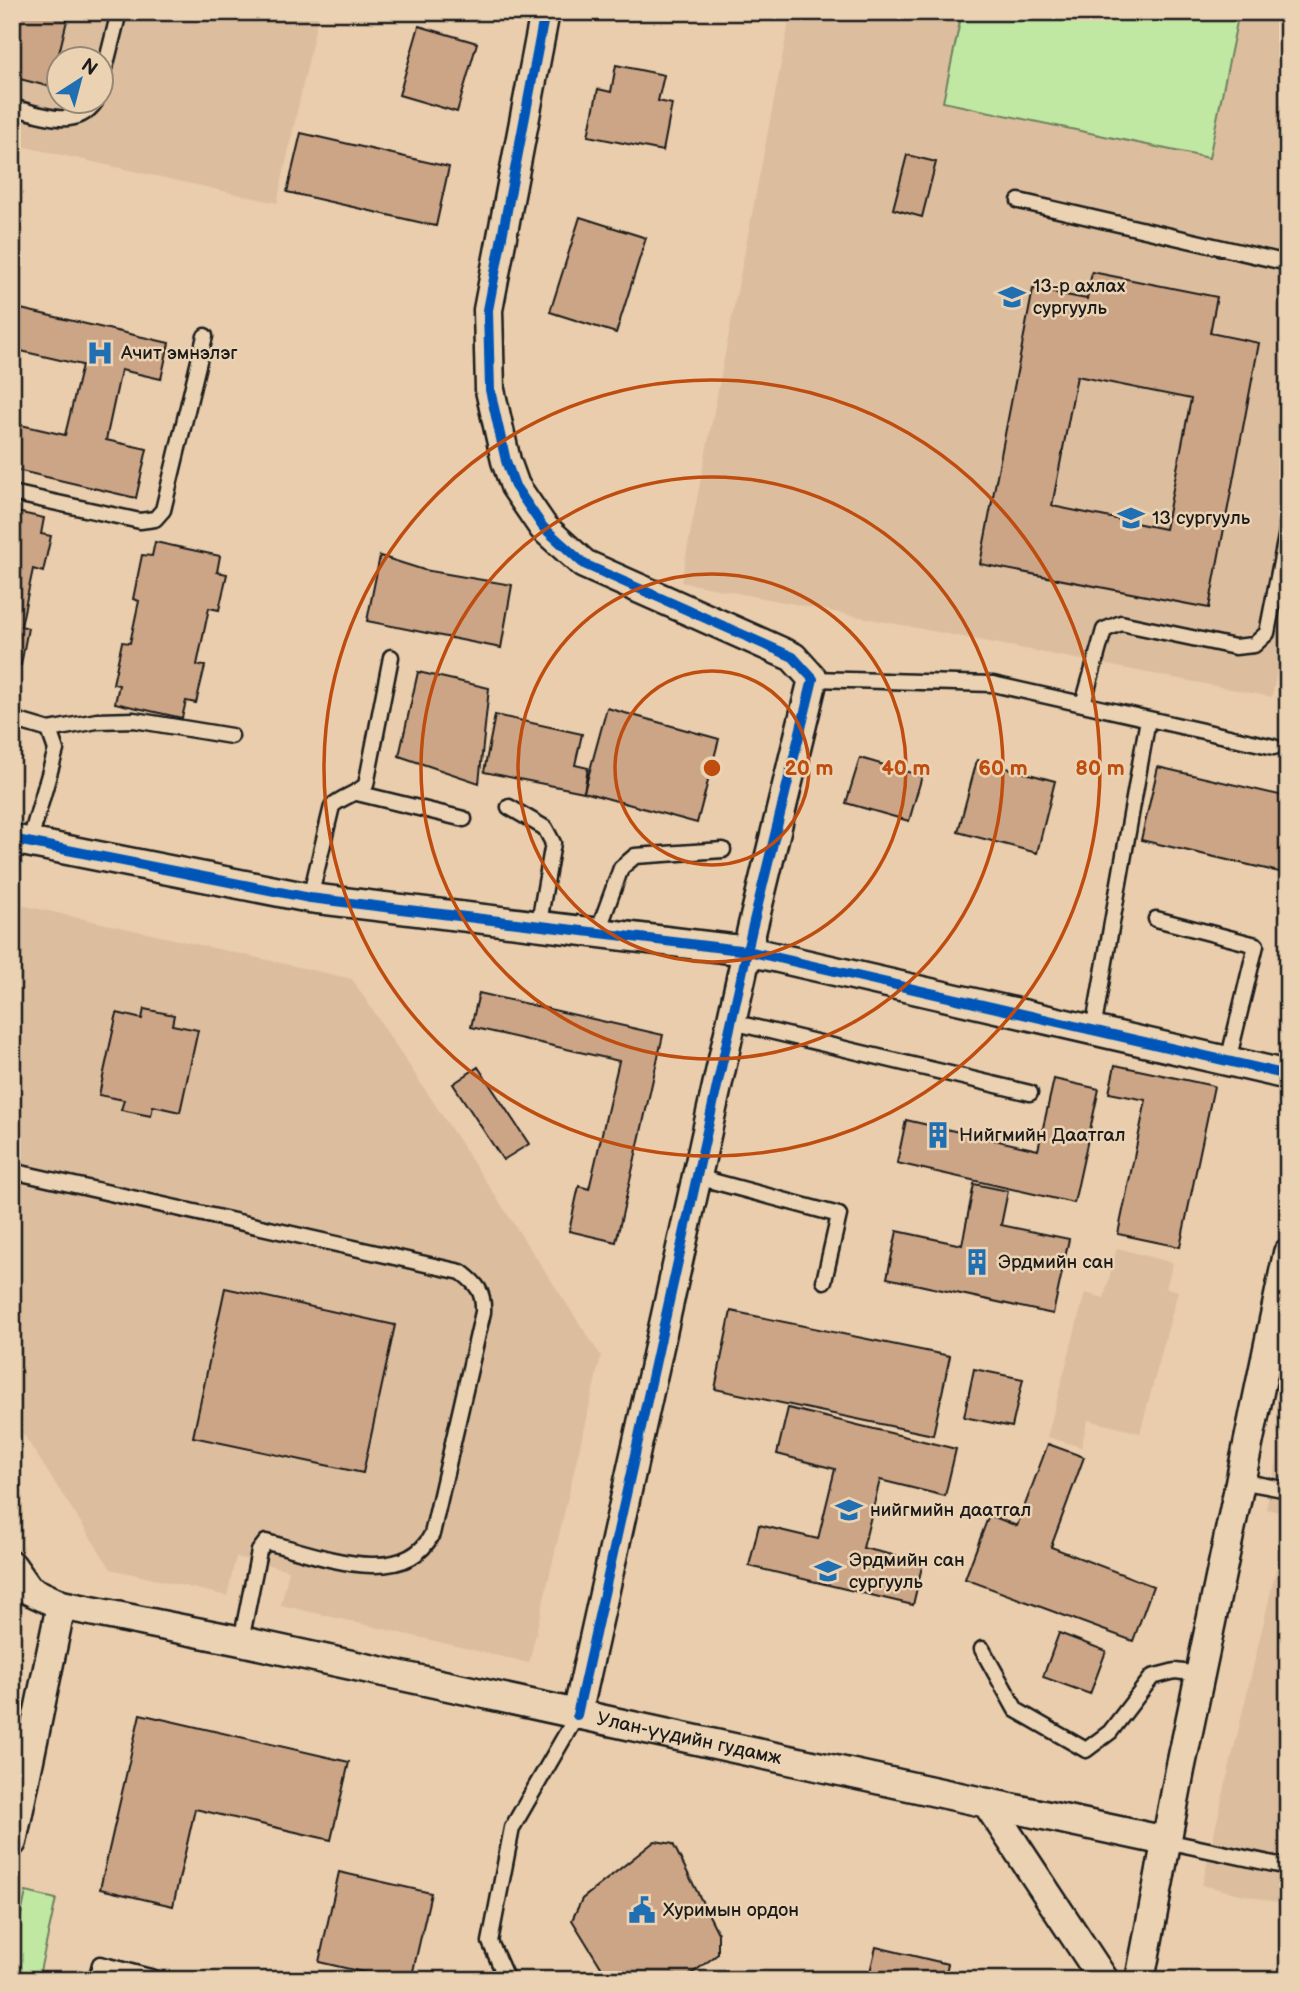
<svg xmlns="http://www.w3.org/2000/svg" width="1300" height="1992" font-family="'Balsamiq Sans',sans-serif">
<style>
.built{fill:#dcbe9e;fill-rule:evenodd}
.green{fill:#c0e8a3;stroke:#6e8260;stroke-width:2}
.building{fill:#cca586;stroke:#1c1c1c;stroke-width:2;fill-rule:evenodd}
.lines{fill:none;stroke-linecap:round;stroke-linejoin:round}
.service-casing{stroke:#1c1c1c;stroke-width:19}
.minor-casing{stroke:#1c1c1c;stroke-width:33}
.service{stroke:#ead2b2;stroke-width:14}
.minor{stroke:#ead2b2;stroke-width:28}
.cycleway-casing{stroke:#ead2b2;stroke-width:15}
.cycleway{stroke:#0057b8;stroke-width:10}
.ring{fill:none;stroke:#bf4d0f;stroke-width:3.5}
.labels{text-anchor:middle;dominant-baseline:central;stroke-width:5;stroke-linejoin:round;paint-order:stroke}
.poi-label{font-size:19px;fill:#1c1c1c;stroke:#ead2b2;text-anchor:start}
.street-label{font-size:19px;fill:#1c1c1c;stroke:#ead2b2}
.centre{fill:#bf4d0f;stroke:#ead2b2;stroke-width:3.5}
.ring-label{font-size:21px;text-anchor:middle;font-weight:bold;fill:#bf4d0f;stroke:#ead2b2;stroke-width:5;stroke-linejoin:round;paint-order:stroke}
</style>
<rect width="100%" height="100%" fill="#e9cdac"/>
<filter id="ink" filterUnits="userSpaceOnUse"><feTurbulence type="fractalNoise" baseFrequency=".0143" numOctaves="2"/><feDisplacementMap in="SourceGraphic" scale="14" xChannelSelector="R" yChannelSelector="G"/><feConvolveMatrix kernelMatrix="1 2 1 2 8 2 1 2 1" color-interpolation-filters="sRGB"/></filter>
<g filter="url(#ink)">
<path class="built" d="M12,12H319L277,203L12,144ZM60,60H102V102H60Z
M791,12H1288V614L1272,697L681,582Z
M12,903L352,979L601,1356L529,1663L281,1605L289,1570L236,1557L227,1596L111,1569L12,1417Z
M1117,1248L1173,1263L1166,1288L1178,1291L1140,1433L1088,1420L1081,1447L1047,1437L1085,1293L1104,1298Z
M1288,1409V1514L1266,1509Z
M1278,1561L1288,1563V1905L1202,1885Z"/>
<path class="green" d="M962,12H1239L1209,158L943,102Z
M26,1892L56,1899L38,1980H12V1956Z"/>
<path class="building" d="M12,12H54L68,16L51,87L12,77Z
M419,26L477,43L457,112L399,95Z
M616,65L664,75L658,101L672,104L663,151L588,136L598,89L611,92Z
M301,133L449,167L436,226L287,192Z
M907,155L936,162L922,217L893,209Z
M580,217L646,238L616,333L550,312Z
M1092,272L1217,297L1210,333L1259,343L1209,608L980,564L1033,289L1087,299ZM1077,376L1191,399L1165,529L1052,506Z
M12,307L169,343L161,379L121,370L106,440L147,449L136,498L12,469V423L65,435L82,365L12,349Z
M12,511L44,518L41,534L51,536L43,572L33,569L21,626L28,628L21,665L12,663Z
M155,542L220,556L217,572L227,574L219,610L209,608L197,665L205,666L196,703L186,701L182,718L115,703L119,685L113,684L122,642L130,643L139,601L133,599L142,555L152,556Z
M380,556L424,570L512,585L501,648L367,621Z
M418,672L489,688L479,783L399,756Z
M607,708L719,739L697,823L584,792Z
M495,715L582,734L575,765L588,768L584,792L484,772Z
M860,758L922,776L909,821L846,803Z
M977,760L1055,781L1037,853L958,832Z
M1158,767L1288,797V874L1141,840Z
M479,993L663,1035L616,1242L569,1231L579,1186L589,1189L619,1061L471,1027Z
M144,1009L174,1015L172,1025L198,1030L180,1112L153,1106L151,1116L121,1110L124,1100L99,1095L117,1013L142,1019Z
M1115,1065L1214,1086L1180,1247L1118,1234L1146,1100L1109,1093Z
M478,1067L529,1144L503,1160L453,1084Z
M1054,1079L1099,1089L1074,1203L897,1163L906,1120L1038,1150Z
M974,1184L1008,1191L1001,1225L1069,1239L1053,1314L887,1278L897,1231L962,1245Z
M225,1288L395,1325L363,1473L193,1437Z
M731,1311L950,1356L933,1435L715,1389Z
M974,1369L1023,1379L1012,1427L964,1417Z
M788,1408L956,1449L945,1496L880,1480L863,1548L923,1562L913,1605L749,1566L759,1525L818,1539L835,1469L777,1454Z
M1048,1444L1084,1457L1051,1547L1153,1586L1133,1641L965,1579L989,1515L1017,1526Z
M1059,1633L1106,1651L1090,1694L1043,1677Z
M140,1714L349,1762L331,1840L195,1809L173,1906L100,1889Z
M655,1841L673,1844L718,1933V1954L683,1980H609L572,1920L582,1899Z
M339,1872L431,1893L411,1980H397L319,1962Z
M876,1947L948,1964L944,1980H868Z"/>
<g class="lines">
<defs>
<path id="service" d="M102,80L119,12
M12,107C40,114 75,131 95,102
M1019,201L1288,263
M12,493L140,521L155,519L163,510L205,336
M813,679L993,684L1274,747
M1083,704L1104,630L1121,623L1235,647L1254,645L1267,633L1288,526
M12,719L49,730L56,750L29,844
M49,730L97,721L134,720L231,736
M357,793L464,819
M509,807L545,828L553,843L538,928
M310,898L332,806C343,796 355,795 366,785L391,657
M1156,919L1256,945L1228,1061
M597,934L621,868L635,856L723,850
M732,1022L1030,1093
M1093,1030L1148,719
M12,1171L461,1272C477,1284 484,1292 483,1312L432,1534C404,1592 313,1553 266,1542L259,1551L241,1641
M697,1177L839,1215L824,1281
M1240,1481L1288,1490
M982,1649L1016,1710L1086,1750L1110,1732L1152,1677L1175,1671L1200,1674
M1166,1841L1288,1867
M96,1980L100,1964L162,1980
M507,1980L490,1942L512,1828L577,1715"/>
<g id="minor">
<path d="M545,12L488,310L490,390L506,461L515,486L543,527L584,564L793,657L813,679L752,929L577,1715"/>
<path d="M12,839L310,898L748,951L1288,1075"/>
<path id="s1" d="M12,1566L29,1590L61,1605L241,1641L987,1803L1104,1980"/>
<path d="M987,1803L1166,1841"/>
<path d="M12,1842L61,1605"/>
<path d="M1140,1980L1180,1770L1288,1253"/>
</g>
</defs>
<use href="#service" class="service-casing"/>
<use href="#minor" class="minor-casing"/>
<use href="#service" class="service"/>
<use href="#minor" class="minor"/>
<defs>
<path id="cycleway" d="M545,12L488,310L490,390L506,461L515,486L543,527L584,564L793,657L813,679L752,929L577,1715
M12,839L310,898L748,951L1288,1075"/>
</defs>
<use href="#cycleway" class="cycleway-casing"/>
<use href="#cycleway" class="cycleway"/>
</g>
</g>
<g class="ring">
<circle cx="712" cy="768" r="97"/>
<circle cx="712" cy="768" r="194"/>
<circle cx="712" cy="768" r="291"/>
<circle cx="712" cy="768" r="388"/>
</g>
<defs>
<symbol id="school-bare" viewBox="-9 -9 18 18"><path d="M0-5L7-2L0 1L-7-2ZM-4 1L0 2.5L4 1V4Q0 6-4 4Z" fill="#1f6fb2" stroke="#ead2b2" stroke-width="2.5" paint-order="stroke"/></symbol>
<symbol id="hospital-bare" viewBox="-9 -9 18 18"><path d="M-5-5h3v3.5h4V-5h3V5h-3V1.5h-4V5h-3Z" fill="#1f6fb2" stroke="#ead2b2" stroke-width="2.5" paint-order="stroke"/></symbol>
<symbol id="building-bare" viewBox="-9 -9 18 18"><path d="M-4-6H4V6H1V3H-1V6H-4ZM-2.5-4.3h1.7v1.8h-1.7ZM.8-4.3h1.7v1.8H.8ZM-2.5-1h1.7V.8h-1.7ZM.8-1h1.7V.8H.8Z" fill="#1f6fb2" stroke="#ead2b2" stroke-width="2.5" paint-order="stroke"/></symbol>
<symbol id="civic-bare" viewBox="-9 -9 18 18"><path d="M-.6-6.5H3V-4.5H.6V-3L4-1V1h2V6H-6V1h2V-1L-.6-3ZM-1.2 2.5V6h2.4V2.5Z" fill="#1f6fb2" stroke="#ead2b2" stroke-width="2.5" paint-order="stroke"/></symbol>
</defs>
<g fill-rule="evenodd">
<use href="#school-bare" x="993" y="278" width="38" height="38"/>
<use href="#hospital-bare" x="81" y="334" width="38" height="38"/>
<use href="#school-bare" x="1112" y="499" width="38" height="38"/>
<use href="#building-bare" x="919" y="1116" width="38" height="38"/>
<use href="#building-bare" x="958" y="1243" width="38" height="38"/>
<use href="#school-bare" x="830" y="1491" width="38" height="38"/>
<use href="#school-bare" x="809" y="1552" width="38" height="38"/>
<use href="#civic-bare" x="623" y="1891" width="38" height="38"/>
</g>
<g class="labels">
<g class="poi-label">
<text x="1033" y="286">13-р ахлах<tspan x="1033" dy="22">сургууль</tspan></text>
<text x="121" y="353">Ачит эмнэлэг</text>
<text x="1152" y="518">13 сургууль</text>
<text x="959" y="1135">Нийгмийн Даатгал</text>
<text x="998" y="1262">Эрдмийн сан</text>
<text x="870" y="1510">нийгмийн даатгал</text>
<text x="849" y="1560">Эрдмийн сан<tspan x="849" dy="22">сургууль</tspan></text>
<text x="663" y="1910">Хуримын ордон</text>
</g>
<g class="street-label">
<text stroke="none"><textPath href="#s1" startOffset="707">Улан-үүдийн гудамж</textPath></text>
</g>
</g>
<circle cx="712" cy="768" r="10" class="centre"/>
<g class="ring-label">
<text x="809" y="775">20 m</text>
<text x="906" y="775">40 m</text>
<text x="1003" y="775">60 m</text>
<text x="1100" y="775">80 m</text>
</g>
<rect width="1300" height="1992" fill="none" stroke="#ead2b2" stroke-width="42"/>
<rect x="21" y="21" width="1258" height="1950" fill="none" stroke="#1c1c1c" stroke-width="2.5" filter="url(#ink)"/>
<g transform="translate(80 80) rotate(36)"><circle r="33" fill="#ead2b2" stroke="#988976" stroke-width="2"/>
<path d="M0-5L12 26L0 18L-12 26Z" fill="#1f6fb2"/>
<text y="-10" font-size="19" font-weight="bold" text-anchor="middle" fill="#1c1c1c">N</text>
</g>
</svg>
